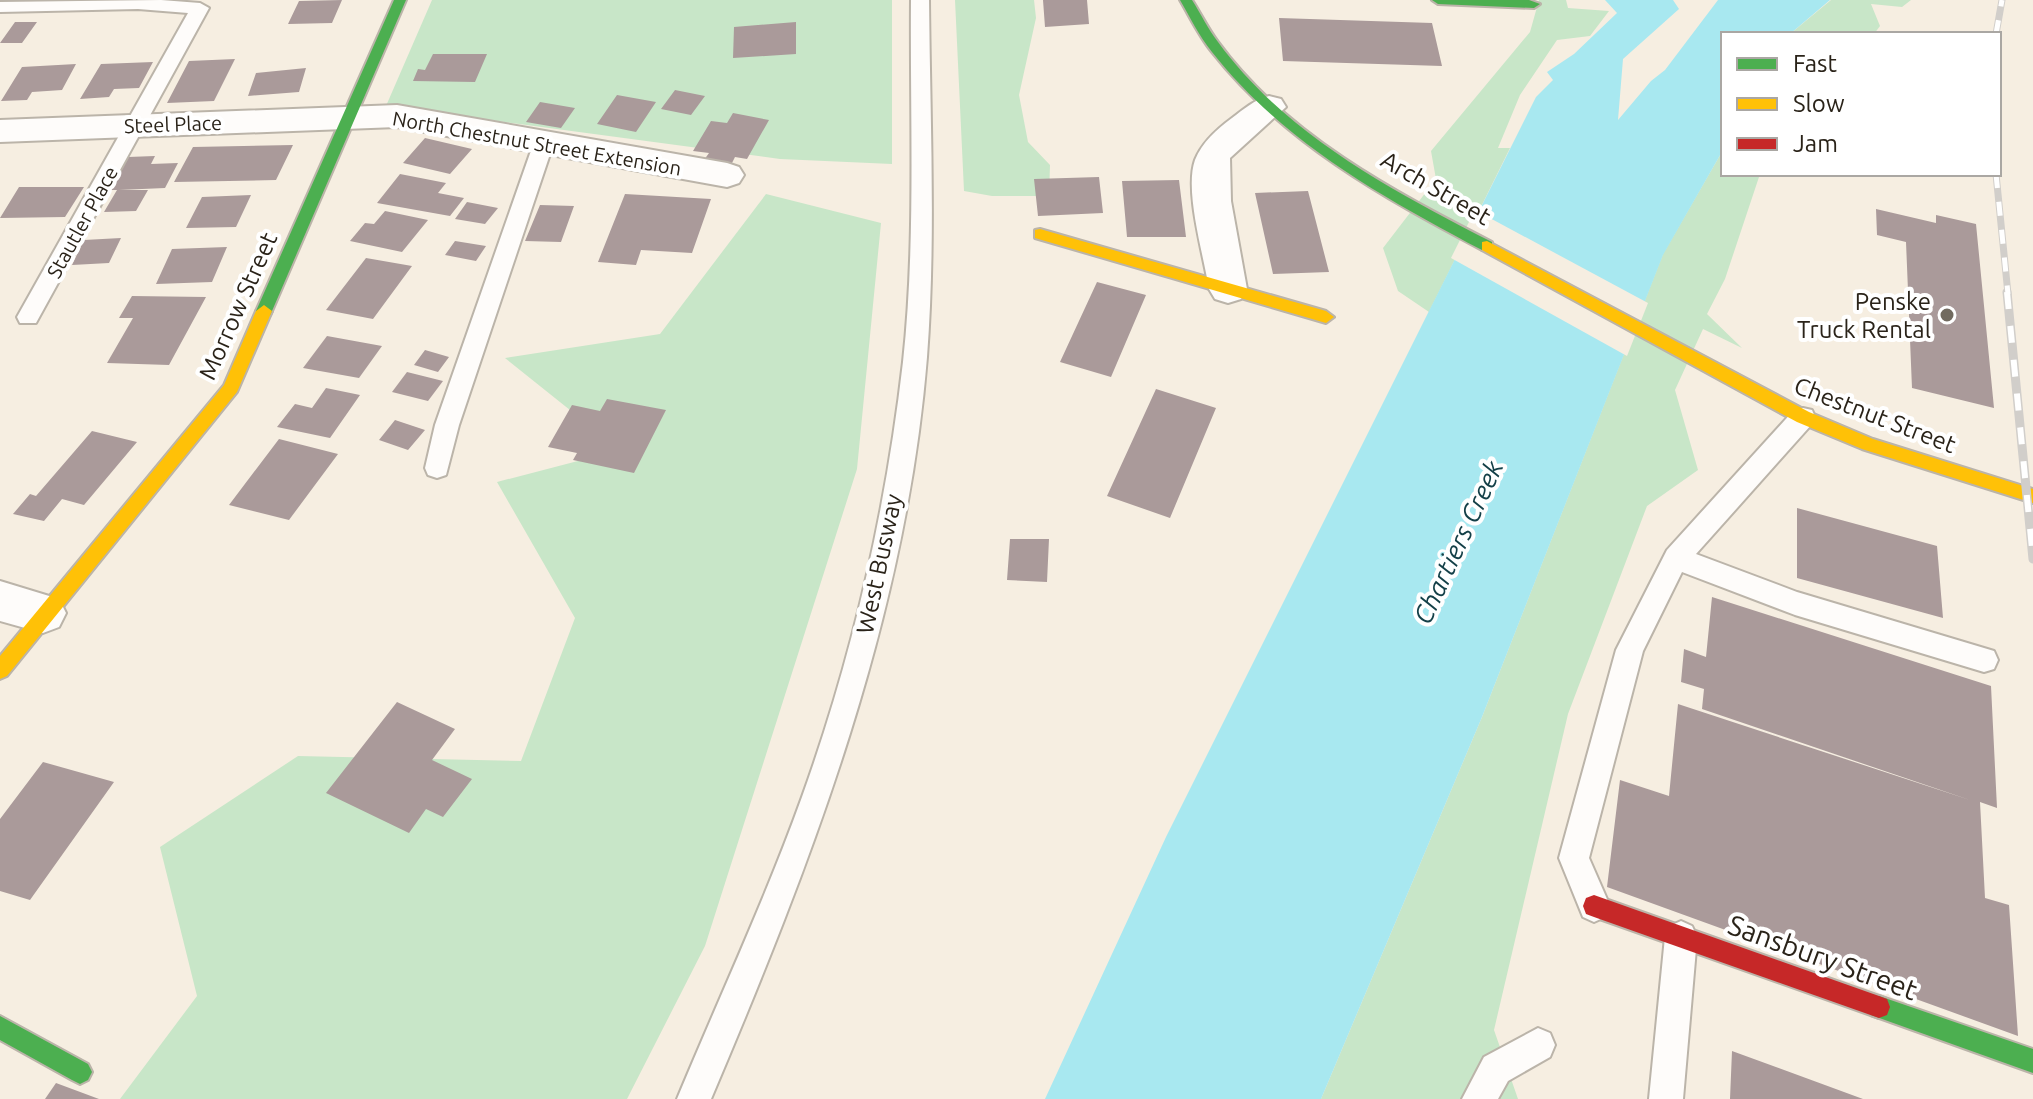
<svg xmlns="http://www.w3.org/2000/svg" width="2033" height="1099" font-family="Ubuntu,sans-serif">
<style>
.green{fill:#c8e6c8}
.water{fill:#a8e8f0}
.pier{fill:#f6eee1}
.building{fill:#aa9a9a}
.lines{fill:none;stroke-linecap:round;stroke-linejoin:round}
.lane-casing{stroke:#bbb4a9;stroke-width:4}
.street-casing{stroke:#bbb4a9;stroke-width:4}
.fast-casing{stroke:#bbb4a9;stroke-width:4}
.slow-casing{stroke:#bbb4a9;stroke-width:4}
.jam-casing{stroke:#bbb4a9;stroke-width:4}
.lane{fill:#fefcfa;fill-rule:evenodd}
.street{fill:#fefcfa;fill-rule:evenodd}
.fast{fill:#4caf50;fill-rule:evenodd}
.slow{fill:#ffc107;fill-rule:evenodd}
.jam{fill:#c62828;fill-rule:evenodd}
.rail-far1-casing{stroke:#d1ceca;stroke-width:7}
.rail-casing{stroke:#d1ceca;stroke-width:9}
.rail-far1{stroke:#fff;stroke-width:5;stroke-dasharray:14;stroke-linecap:butt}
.rail{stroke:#fff;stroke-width:6;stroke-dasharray:17;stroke-linecap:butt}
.poi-dot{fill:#716a5f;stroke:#fff;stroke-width:3}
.labels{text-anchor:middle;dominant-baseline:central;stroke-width:8;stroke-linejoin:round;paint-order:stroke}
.far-street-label{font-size:20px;fill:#2a2319;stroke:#fff}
.street-label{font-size:24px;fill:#2a2319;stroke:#fff}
.poi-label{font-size:24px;fill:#2a2319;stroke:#fff;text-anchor:end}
.water-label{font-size:26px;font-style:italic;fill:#144048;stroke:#fff}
.near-street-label{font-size:28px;fill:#2a2319;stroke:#fff}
</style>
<rect width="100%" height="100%" fill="#f6eee1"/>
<path class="green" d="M432,0H892V164L780,159L386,106Z
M955,0H1034L1036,18L1019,95L1028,142L1050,165L1049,196H992L964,191Z
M1539,0H1566L1568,8L1609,11L1590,36L1557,40L1520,95L1498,148H1510L1429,312L1398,291L1383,248L1436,179L1431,151L1530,32Z
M1831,0H1911L1902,7L1871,4L1880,26L1874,34H1790Z
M1723,150V174H1760L1725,279L1707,314L1742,348L1703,329L1675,390L1698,470L1647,506L1568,714L1494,1030L1518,1099H1321L1482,717L1663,254Z
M766,194L881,223L857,469L705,946L627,1099H120L197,996L160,847L298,756L521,761L575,618L497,482L620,450L505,358L660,334Z"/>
<path class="water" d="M1605,0H1673L1679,9L1623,59L1618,120L1651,81L1665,70L1718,0H1830L1790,34H1723V150L1663,255L1482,717L1321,1099H1045L1166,837L1536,97L1553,80L1547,72L1574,54L1617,13Z"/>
<path class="pier" d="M1475,210L1648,303L1627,356L1451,258Z"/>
<path class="building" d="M342,0L332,23L288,24L299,1Z
M1043,0H1087L1089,24L1045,27Z
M1279,18L1432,23L1442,66L1283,61Z
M15,22H37L22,43H0Z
M796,22V54L733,58L734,27Z
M433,54H487L475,82L413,81L418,69L425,70Z
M235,59L214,101L167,103L189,61Z
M153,62L139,88L114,89L109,97L80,99L101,64Z
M76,64L62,90L32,92L27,100L1,101L22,67Z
M306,68L299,92L248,96L256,73Z
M675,90L705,96L691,115L661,109Z
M617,95L656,102L636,132L597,124Z
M540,102L575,108L561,128L526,122Z
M733,113L769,120L747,159L735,157L731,165L704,160L709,153L693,151L711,121L727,123Z
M425,138L472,149L450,174L403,163Z
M293,145L276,180L174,182L193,147Z
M155,156L151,164L178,163L165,188L119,190H148L136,211L104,212L117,190H110L128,157Z
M400,174L446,183L438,193L464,198L450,216L377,203Z
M1099,177L1103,213L1038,216L1034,179Z
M1179,180L1186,237H1127L1122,181Z
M19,187H84L65,217L0,218Z
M1308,191L1329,272L1273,274L1255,193Z
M625,194L711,199L692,253L641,250L636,265L598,262Z
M251,195L236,227L186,228L202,197Z
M467,202L498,208L485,224L455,219Z
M540,205L574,206L561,242L525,241Z
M1876,209L1936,223V215L1976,224L1994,408L1912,388L1906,242L1877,235Z
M385,211L428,220L402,252L350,241L365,223L374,224Z
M121,238L109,263L72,265L84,240Z
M455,241L486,246L476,261L445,255Z
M227,247L212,282L156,284L172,249Z
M366,258L412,266L373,319L326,310Z
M1097,282L1146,295L1111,377L1060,362Z
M132,296L206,297L169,365L107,363L133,318H119Z
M327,336L382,346L359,378L303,368Z
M425,350L449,357L438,372L414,365Z
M407,372L443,381L428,401L392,392Z
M326,388L360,395L330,438L277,427L295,404L312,408Z
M1156,389L1216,408L1170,518L1107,496Z
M607,399L666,410L634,473L573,460L577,453L548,447L572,405L600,411Z
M395,420L425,430L408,450L379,440Z
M92,431L137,442L84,505L62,499L44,521L13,514L30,494L36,496Z
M279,439L338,454L289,520L229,505Z
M1797,508L1937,546L1943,618L1797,578Z
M1010,539H1049L1047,582L1007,580Z
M1712,597L1991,686L1997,808L1980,802L1985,898L2009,905L2018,1036L1607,887L1620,780L1669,796L1678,704L1970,800L1702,709L1704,689L1681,682L1684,649L1706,657Z
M397,702L455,729L432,760L472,779L443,817L426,809L409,833L326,793Z
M43,762L114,782L30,900L0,891V819Z
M1732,1051L1863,1099H1730Z
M56,1083L99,1099H45Z"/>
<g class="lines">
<defs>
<path id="lane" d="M161,0L200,3L209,8L36,323H20L17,317L188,13L138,9L0,12V2Z
M911,0H929C930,119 936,239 927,357C906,618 812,861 711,1099H677C719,998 765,900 802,797C852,658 886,510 903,362C916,243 910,120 911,0Z
M543,138L553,145L459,425L446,475L437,478L428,475L425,468L435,425L533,145Z
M1803,408L1812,410L1815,417L1812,424L1696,554L1797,592L1984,648L1994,651L1998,660L1994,669L1984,672L1795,615L1682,572L1643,651L1589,858L1610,906L1605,917L1594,922L1583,917L1559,858L1616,650L1667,550L1794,410Z
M1681,921L1692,926L1697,937L1683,1099H1649L1665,937L1670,926Z
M1538,1028L1550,1033L1555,1045L1550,1057L1508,1081L1498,1099H1462L1484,1057Z"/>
<path id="street" d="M1269,96L1281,99L1286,107L1230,158L1231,201L1247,289L1241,299L1228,303L1215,299L1209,289C1204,256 1184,191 1195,160C1202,142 1217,129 1232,118C1244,109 1254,100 1269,96Z
M397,105L727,163L739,167L744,175L739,183L727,187L397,127L0,142V120Z
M0,581L59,599L66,613L59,627L43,633L0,621Z"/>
<path id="fast" d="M394,0H406L272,311L270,315H258L256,311Z
M1180,0H1192C1201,14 1208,29 1218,42C1286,135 1393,191 1492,242V250H1482C1382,197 1283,142 1212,52C1199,36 1190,17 1180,0Z
M1432,0H1529L1540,4L1534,8L1438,4Z
M1879,996L2033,1049V1073L1871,1015L1868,1007L1871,999Z
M0,1016L88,1064L92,1072L88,1080L80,1084L72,1080L0,1040Z"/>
<path id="slow" d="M1040,229L1326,311L1334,317L1326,323L1035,238V230Z
M1487,241L1809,412L1873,439L2033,489V503L1862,449L1797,422L1482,250V242Z
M264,305L272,311L237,392L7,676L0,679V656L224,385L256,311Z"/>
<path id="jam" d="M1594,895L1879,996L1887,999L1890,1007L1887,1015L1879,1018L1594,917L1586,914L1583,906L1586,898Z"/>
</defs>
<use href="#lane" class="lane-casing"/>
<use href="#street" class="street-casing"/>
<use href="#fast" class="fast-casing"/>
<use href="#slow" class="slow-casing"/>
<use href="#jam" class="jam-casing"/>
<use href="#lane" class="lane"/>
<use href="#street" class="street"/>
<use href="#fast" class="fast"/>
<use href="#slow" class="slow"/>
<use href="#jam" class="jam"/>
<defs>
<path id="rail-far1" d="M1996,34L2002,0
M1996,174L2008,294"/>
<path id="rail" d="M2007,292L2033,559"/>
</defs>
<use href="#rail-far1" class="rail-far1-casing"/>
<use href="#rail" class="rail-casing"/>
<use href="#rail-far1" class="rail-far1"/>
<use href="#rail" class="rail"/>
</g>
<circle class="poi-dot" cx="1947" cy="315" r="8"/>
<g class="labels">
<g class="far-street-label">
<text transform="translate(173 124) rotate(-2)">Steel Place</text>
<text transform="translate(537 143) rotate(10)">North Chestnut Street Extension</text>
<text transform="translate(82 222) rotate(-61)">Stautler Place</text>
</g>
<g class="street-label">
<text transform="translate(1436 188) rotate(30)">Arch Street</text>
<text transform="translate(238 306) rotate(-66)">Morrow Street</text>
<text transform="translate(1875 415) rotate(21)">Chestnut Street</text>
<text transform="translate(879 564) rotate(-78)">West Busway</text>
</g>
<g class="poi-label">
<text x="1931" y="301">Penske<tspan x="1931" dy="28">Truck Rental</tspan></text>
</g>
<g class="water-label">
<text transform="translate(1458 542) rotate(-65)">Chartiers Creek</text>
</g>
<g class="near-street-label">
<text transform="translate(1823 957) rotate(20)">Sansbury Street</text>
</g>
</g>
<rect x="1721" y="32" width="280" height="144" fill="#ffffff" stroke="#aaa7a3" stroke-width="2"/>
<rect x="1737" y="58" width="40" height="12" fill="#4caf50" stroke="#aaa7a3" stroke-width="2"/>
<text x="1793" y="72" font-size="24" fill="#2a2319">Fast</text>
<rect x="1737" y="98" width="40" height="12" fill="#ffc107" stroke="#aaa7a3" stroke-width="2"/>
<text x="1793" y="112" font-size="24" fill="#2a2319">Slow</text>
<rect x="1737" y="138" width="40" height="12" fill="#c62828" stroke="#aaa7a3" stroke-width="2"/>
<text x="1793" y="152" font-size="24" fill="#2a2319">Jam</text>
</svg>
